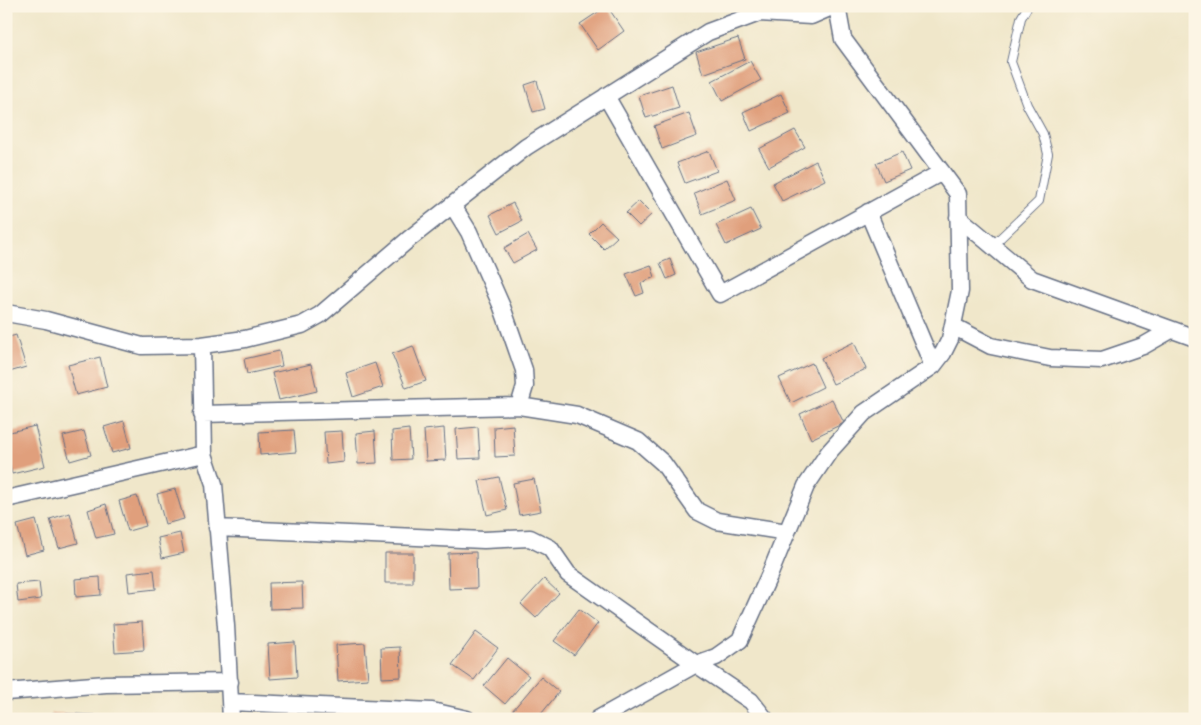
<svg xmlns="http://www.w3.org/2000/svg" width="1201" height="725" font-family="Cardo,serif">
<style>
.building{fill:#e09f7c}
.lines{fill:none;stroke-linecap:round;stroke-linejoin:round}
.lane-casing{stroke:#666f84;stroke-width:10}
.street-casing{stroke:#666f84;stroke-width:19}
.lane{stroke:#fff;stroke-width:8}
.street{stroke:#fff;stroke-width:16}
</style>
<rect width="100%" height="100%" fill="#fcf5e5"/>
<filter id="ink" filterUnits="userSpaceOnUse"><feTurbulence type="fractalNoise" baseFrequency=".02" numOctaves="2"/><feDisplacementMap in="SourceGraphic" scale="10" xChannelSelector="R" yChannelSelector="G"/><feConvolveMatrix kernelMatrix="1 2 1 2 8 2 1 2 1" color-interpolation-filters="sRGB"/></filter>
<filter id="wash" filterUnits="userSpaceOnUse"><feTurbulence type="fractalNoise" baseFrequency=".0096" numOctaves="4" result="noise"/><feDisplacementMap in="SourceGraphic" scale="20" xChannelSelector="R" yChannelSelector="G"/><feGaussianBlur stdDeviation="1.12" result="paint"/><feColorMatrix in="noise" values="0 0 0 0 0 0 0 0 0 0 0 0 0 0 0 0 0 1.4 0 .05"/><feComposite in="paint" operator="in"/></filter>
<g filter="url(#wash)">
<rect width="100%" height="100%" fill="#f0e7ca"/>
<g id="blocks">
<path class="building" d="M607,6L624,31L598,50L580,24Z
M738,38L745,59L703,74L696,52Z
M750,61L761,80L722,101L712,81Z
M537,81L545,109L533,112L525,85Z
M672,85L679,108L646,118L639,96Z
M781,94L790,113L751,131L743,112Z
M689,113L697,136L662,149L654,126Z
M795,130L805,147L769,167L759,149Z
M709,151L717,171L685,183L677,163Z
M902,152L910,170L884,181L876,163Z
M816,161L825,180L782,201L773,183Z
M727,179L736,200L702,214L694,193Z
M639,201L652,214L639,226L626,213Z
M513,203L522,221L499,233L490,215Z
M751,209L761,229L726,245L716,225Z
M601,222L617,237L604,249L589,234Z
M528,234L537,250L513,263L504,248Z
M670,259L676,275L667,279L660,263Z
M651,265L655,277L641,283L644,293L636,296L626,274Z
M16,335L26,367L6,373V338Z
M854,342L866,369L833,384L821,358Z
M413,346L426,381L406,388L392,354Z
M279,351L282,366L247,374L244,359Z
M100,357L107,387L76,395L68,365Z
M375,363L383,387L353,397L346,373Z
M812,363L823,387L791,403L779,378Z
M311,364L317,391L279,400L272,373Z
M832,399L844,423L811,439L800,414Z
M124,421L131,448L112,453L104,427Z
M513,425L515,456L495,457L494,427Z
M35,426L45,466L12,474L6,450V433Z
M478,427L480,458L458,459L456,429Z
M444,428L446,460L426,461L424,430Z
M409,429L411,459L393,460L392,431Z
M294,430L296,452L260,455L259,432Z
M84,431L91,455L70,461L63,436Z
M342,431L344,462L326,464L324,432Z
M375,431L377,463L358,464L356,433Z
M499,477L507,510L487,515L479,481Z
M534,479L541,511L519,515L513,483Z
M175,489L184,519L165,524L157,494Z
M137,496L146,526L128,531L119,501Z
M106,504L114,534L96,538L88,510Z
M70,513L78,543L59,548L50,519Z
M36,520L44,550L25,555L17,525Z
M180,533L184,553L162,558L158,538Z
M476,552L477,588L449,589L448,553Z
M385,553H413V583H385Z
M154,570L156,589L129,592L127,573Z
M100,577L101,595L76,597L75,579Z
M544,579L559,593L536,618L521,604Z
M39,582L41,599L18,602L16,584Z
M302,582L303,608L270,609L269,583Z
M579,609L598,623L574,655L554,641Z
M142,622L144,650L115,652L113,624Z
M476,632L498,648L474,680L452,665Z
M295,642L297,677L270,679L268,644Z
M365,643L368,679L338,681L336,645Z
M400,647L401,677L382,678L381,648Z
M507,658L529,676L505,704L484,686Z
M541,677L559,692L537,719H521L512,711Z
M52,713L95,715V719H52Z"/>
</g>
</g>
<g filter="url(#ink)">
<use href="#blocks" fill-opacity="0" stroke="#666f84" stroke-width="1"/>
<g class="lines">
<defs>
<path id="lane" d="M992,246L1039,201L1048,154L1043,134L1027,105L1011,62L1021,18L1028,6"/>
<path id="street" d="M606,96L720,294L942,172
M453,206L469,232L502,307L524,370L525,386L519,406
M868,212L933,366
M958,217L1032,279L1195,338
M6,313L46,320L142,346L202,345L245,339L302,325L320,315L409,239L526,147L708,32L759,13L811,16L834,6
M953,326L991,346L1050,358L1102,360L1143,346L1171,330
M202,345L204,454L214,484L226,626L231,719
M202,414L519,406L577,415L638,441L663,463L697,511L717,521L787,532
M6,499L204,454
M217,528L484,540L530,538L550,548L568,574L696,664L716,657L740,640L769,576L806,486L829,452L864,413L933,366L943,353L950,339L960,291L958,194L843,39L837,6
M6,692L106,684L230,682
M231,702L432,711L467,719
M598,719L696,664L751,701L765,719"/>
</defs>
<use href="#lane" class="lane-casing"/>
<use href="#street" class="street-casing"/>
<use href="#lane" class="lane"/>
<use href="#street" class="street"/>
</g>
</g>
<rect width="1201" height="725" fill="none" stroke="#fcf5e5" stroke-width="25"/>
</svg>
